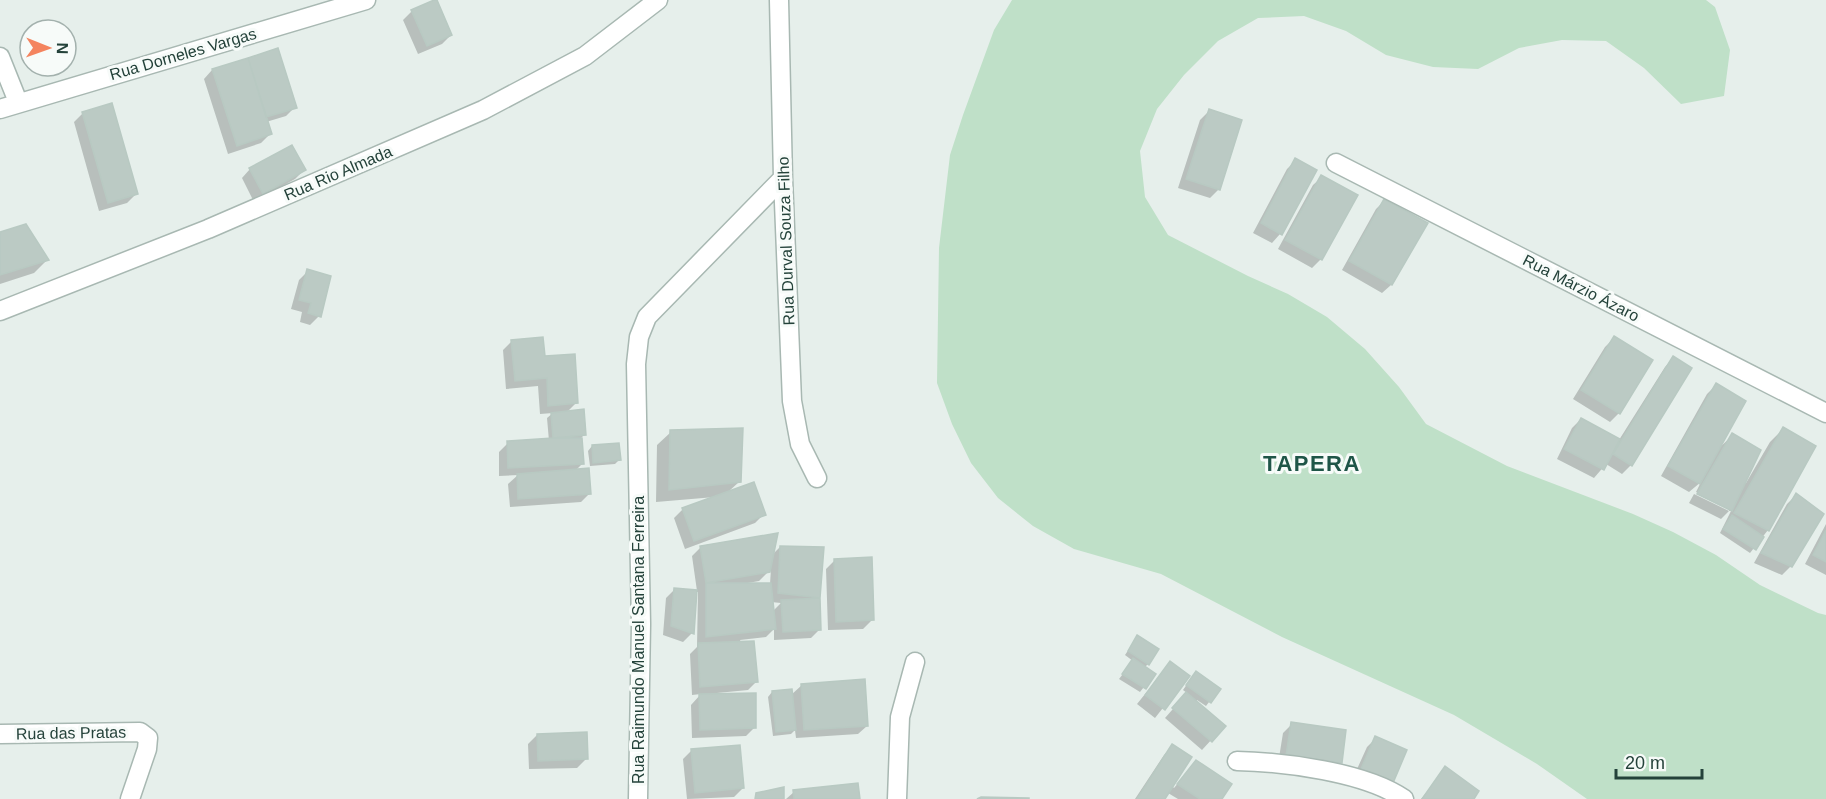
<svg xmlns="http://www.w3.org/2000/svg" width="1826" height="799" font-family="Arial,sans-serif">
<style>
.green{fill:#bfe0c8}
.shadow{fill:#0003;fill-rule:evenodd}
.building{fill:#bbcac4;stroke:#b8c9c2;stroke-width:1.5}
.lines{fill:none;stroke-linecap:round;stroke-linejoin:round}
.minor-casing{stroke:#a8b8b2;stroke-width:21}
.minor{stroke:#fff;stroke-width:18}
.labels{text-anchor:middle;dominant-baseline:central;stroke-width:6;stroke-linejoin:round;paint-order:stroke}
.street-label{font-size:16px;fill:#24423a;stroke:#f7fbf9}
.district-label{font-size:22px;font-weight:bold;letter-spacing:1.5px;fill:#1f5548;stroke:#f7fbf9}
</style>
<rect width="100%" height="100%" fill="#e6efeb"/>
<path class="green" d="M1012,0H1706L1715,7L1730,50L1724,96L1681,104L1644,68L1606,41L1562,40L1519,48L1478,69L1433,67L1386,55L1346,31L1304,16L1258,18L1218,41L1184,75L1157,109L1140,151L1145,197L1168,235L1248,276L1288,294L1327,317L1365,349L1399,387L1426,424L1507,466L1633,514L1673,532L1716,555L1760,585L1818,613L1826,615V799H1587L1537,764L1454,715L1282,637L1161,574L1074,549L1033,526L998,498L971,463L952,424L937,383L939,248L950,155L963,115L994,30Z"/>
<path class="shadow" d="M412,11L451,35L442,44L418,54L403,20Z
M277,50L295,107L286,116L266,122L270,134L261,143L228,154L204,79L212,70Z
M1209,111L1219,189L1210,198L1178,188L1200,120Z
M83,113L136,194L127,203L99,211L74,122Z
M1296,160L1280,234L1272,243L1253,233L1287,169Z
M250,169L304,170L295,179L254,202L242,178Z
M1322,177L1321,259L1312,268L1278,249L1313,185Z
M1385,200L1426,224L1391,285L1382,293L1342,270L1376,209Z
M0,234L47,260L34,273L0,284Z
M308,271L319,316L310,325L300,322L302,312L291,309L299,280Z
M1614,338L1619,413L1610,422L1573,399L1605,347Z
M512,341L543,358L577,402L566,413L585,434L581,438L582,464L575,471L590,493L581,502L510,507L508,484L518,475L499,476V452L508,443L549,441L547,418L553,413L540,414L538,386L506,389L503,350Z
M1673,358L1631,465L1622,474L1606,464L1594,478L1557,459L1572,428L1581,419L1619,440L1665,367Z
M1716,385L1719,448L1733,435L1744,482L1746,483L1770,442L1783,429L1768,530L1750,553L1720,533L1731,511H1729V508L1696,492L1701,482L1689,492L1661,476L1707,394Z
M671,432L739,482L728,492L764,514L755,523L685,549L674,518L683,509L715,497L656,502L657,445Z
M592,446L619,460L615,464L590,466L588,451Z
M1694,494L1729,511L1721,519L1689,503Z
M1796,495L1791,566L1782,575L1754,563L1787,504Z
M1826,524V575L1805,564Z
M701,547L772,555L780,547L818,598L820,629L811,638L774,640V629L766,637L740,640L757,681L748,690L717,693V695L755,727L746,736L692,738L691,705L701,694L692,695L690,654L697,647L698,592H695L692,633L683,642L663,635L666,598L675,589L697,591L692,556ZM771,569L770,584L748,585V583L759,581ZM771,602L781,603L773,611Z
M835,560L872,620L863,629L828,630L826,569Z
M1137,637L1148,664L1144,668L1154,674L1140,692L1119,679L1133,661L1125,655Z
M1170,663L1188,676L1155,718L1137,704Z
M1192,677L1219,689L1206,706L1197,700L1196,702L1224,726L1202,750L1165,718L1187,693L1183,690Z
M802,685L867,726L858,734L796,738L795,730L791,734L773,736L768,697L772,692L791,695Z
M1292,724L1341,762L1332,771L1278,764L1283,733Z
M537,735L586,759L577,768L529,769L528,744Z
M1376,738L1391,782L1353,778L1367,747Z
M1172,746V786L1174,788L1196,762L1220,799H1178L1168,793L1164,799H1135L1164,755Z
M692,750L743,788L734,797L687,799L683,759Z
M1446,768L1472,799H1421Z
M794,792L859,799H786Z"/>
<path class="building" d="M434,0H437L452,35L427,46L411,10Z
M278,48L297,108L266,117L248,58Z
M248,58L272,134L237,146L212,69Z
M112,103L138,194L108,203L82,112Z
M1209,109L1242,120L1220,190L1186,179Z
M292,145L306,170L263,194L249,168Z
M1295,158L1317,170L1282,235L1261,223Z
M1321,175L1358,195L1322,260L1285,240Z
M1384,199L1428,223L1392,285L1349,261Z
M26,224L49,260L0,275V232Z
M307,269L331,276L321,317L308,313L311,303L299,300Z
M1614,336L1653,360L1620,414L1581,390Z
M543,337L545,356L575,354L578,403L548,406L547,378L515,381L511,340Z
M1673,356L1692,368L1632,466L1613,454Z
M1716,383L1746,401L1700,484L1668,466Z
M584,409L586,435L553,438L551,413Z
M1581,418L1620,439L1604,470L1564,449Z
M1783,427L1816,446L1769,531L1734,513Z
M743,428L741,482L669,490L670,430Z
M1732,433L1761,450L1732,511L1697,494Z
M553,438H582L584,464L508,468L507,441Z
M619,443L621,460L593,463L592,445Z
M589,468L591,494L518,499L517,474Z
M754,482L766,515L694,541L682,508Z
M1796,493L1824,514L1792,567L1761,553Z
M1732,515L1764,537L1756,550L1723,529Z
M1826,530V562L1813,555Z
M778,533L770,572L706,583L700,546Z
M780,546L824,547L820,598L778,593Z
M872,557L874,620L836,622L834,559Z
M706,583H771L776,629L706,637Z
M674,588L697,590L694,634L671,626Z
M820,598L821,630L783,632L781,600Z
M1137,635L1159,649L1149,665L1128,651Z
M754,641L758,682L700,687L698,643Z
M1133,658L1156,674L1146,689L1122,674Z
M1170,661L1190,676L1165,710L1145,695Z
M1196,671L1221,689L1211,703L1186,685Z
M865,679L868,726L804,730L801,684Z
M792,689L796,730L776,732L772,691Z
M1186,692L1226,726L1212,742L1172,708Z
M756,693V728L700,730L699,694Z
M1291,722L1346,730L1342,763L1286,756Z
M587,732L588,759L538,761L537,734Z
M1375,736L1407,750L1393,783L1361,769Z
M1172,744L1192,757L1165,799H1137Z
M740,745L744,788L695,793L691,749Z
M1196,760L1232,784L1222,799H1200L1177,784Z
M1445,766L1479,791L1474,799H1422Z
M858,783L860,799H794L793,790Z
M784,787V799H755L756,793Z
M981,797L1029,798V799H977Z"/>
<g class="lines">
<defs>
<path id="minor" d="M779,0L783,178L792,401L800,444L817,478
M0,57L18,102
M0,109L366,0
M1336,163L1826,413
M0,311L208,229L483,110L585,56L658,0
M0,734L140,732L148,738L147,749L130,799
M1237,761C1284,762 1365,772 1404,799
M638,799L641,624L636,364L639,337L647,317L783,178
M897,799L900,717L915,662"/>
</defs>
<use href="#minor" class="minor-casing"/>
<use href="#minor" class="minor"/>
</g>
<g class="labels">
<g class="street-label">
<text transform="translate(183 54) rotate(-16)">Rua Dorneles Vargas</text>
<text transform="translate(338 173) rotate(-23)">Rua Rio Almada</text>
<text transform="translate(786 241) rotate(-92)">Rua Durval Souza Filho</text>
<text transform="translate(1581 288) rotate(27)">Rua Márzio Ázaro</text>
<text transform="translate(638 640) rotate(-90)">Rua Raimundo Manuel Santana Ferreira</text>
<text transform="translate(71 733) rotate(-1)">Rua das Pratas</text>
</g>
<g class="district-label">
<text x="1312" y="463">TAPERA</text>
</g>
</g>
<g transform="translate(48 48) rotate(91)"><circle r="28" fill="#f7fbf9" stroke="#a3b1ad" stroke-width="1.5"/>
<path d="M0-4.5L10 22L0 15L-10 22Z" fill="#f4845f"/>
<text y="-9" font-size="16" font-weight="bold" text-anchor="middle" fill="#24423a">N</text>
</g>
<path d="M1616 769v9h86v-9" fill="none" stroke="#24423a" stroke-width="3"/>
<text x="1625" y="769" font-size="18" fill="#24423a" stroke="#f7fbf9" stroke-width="4.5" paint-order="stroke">20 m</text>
</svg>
